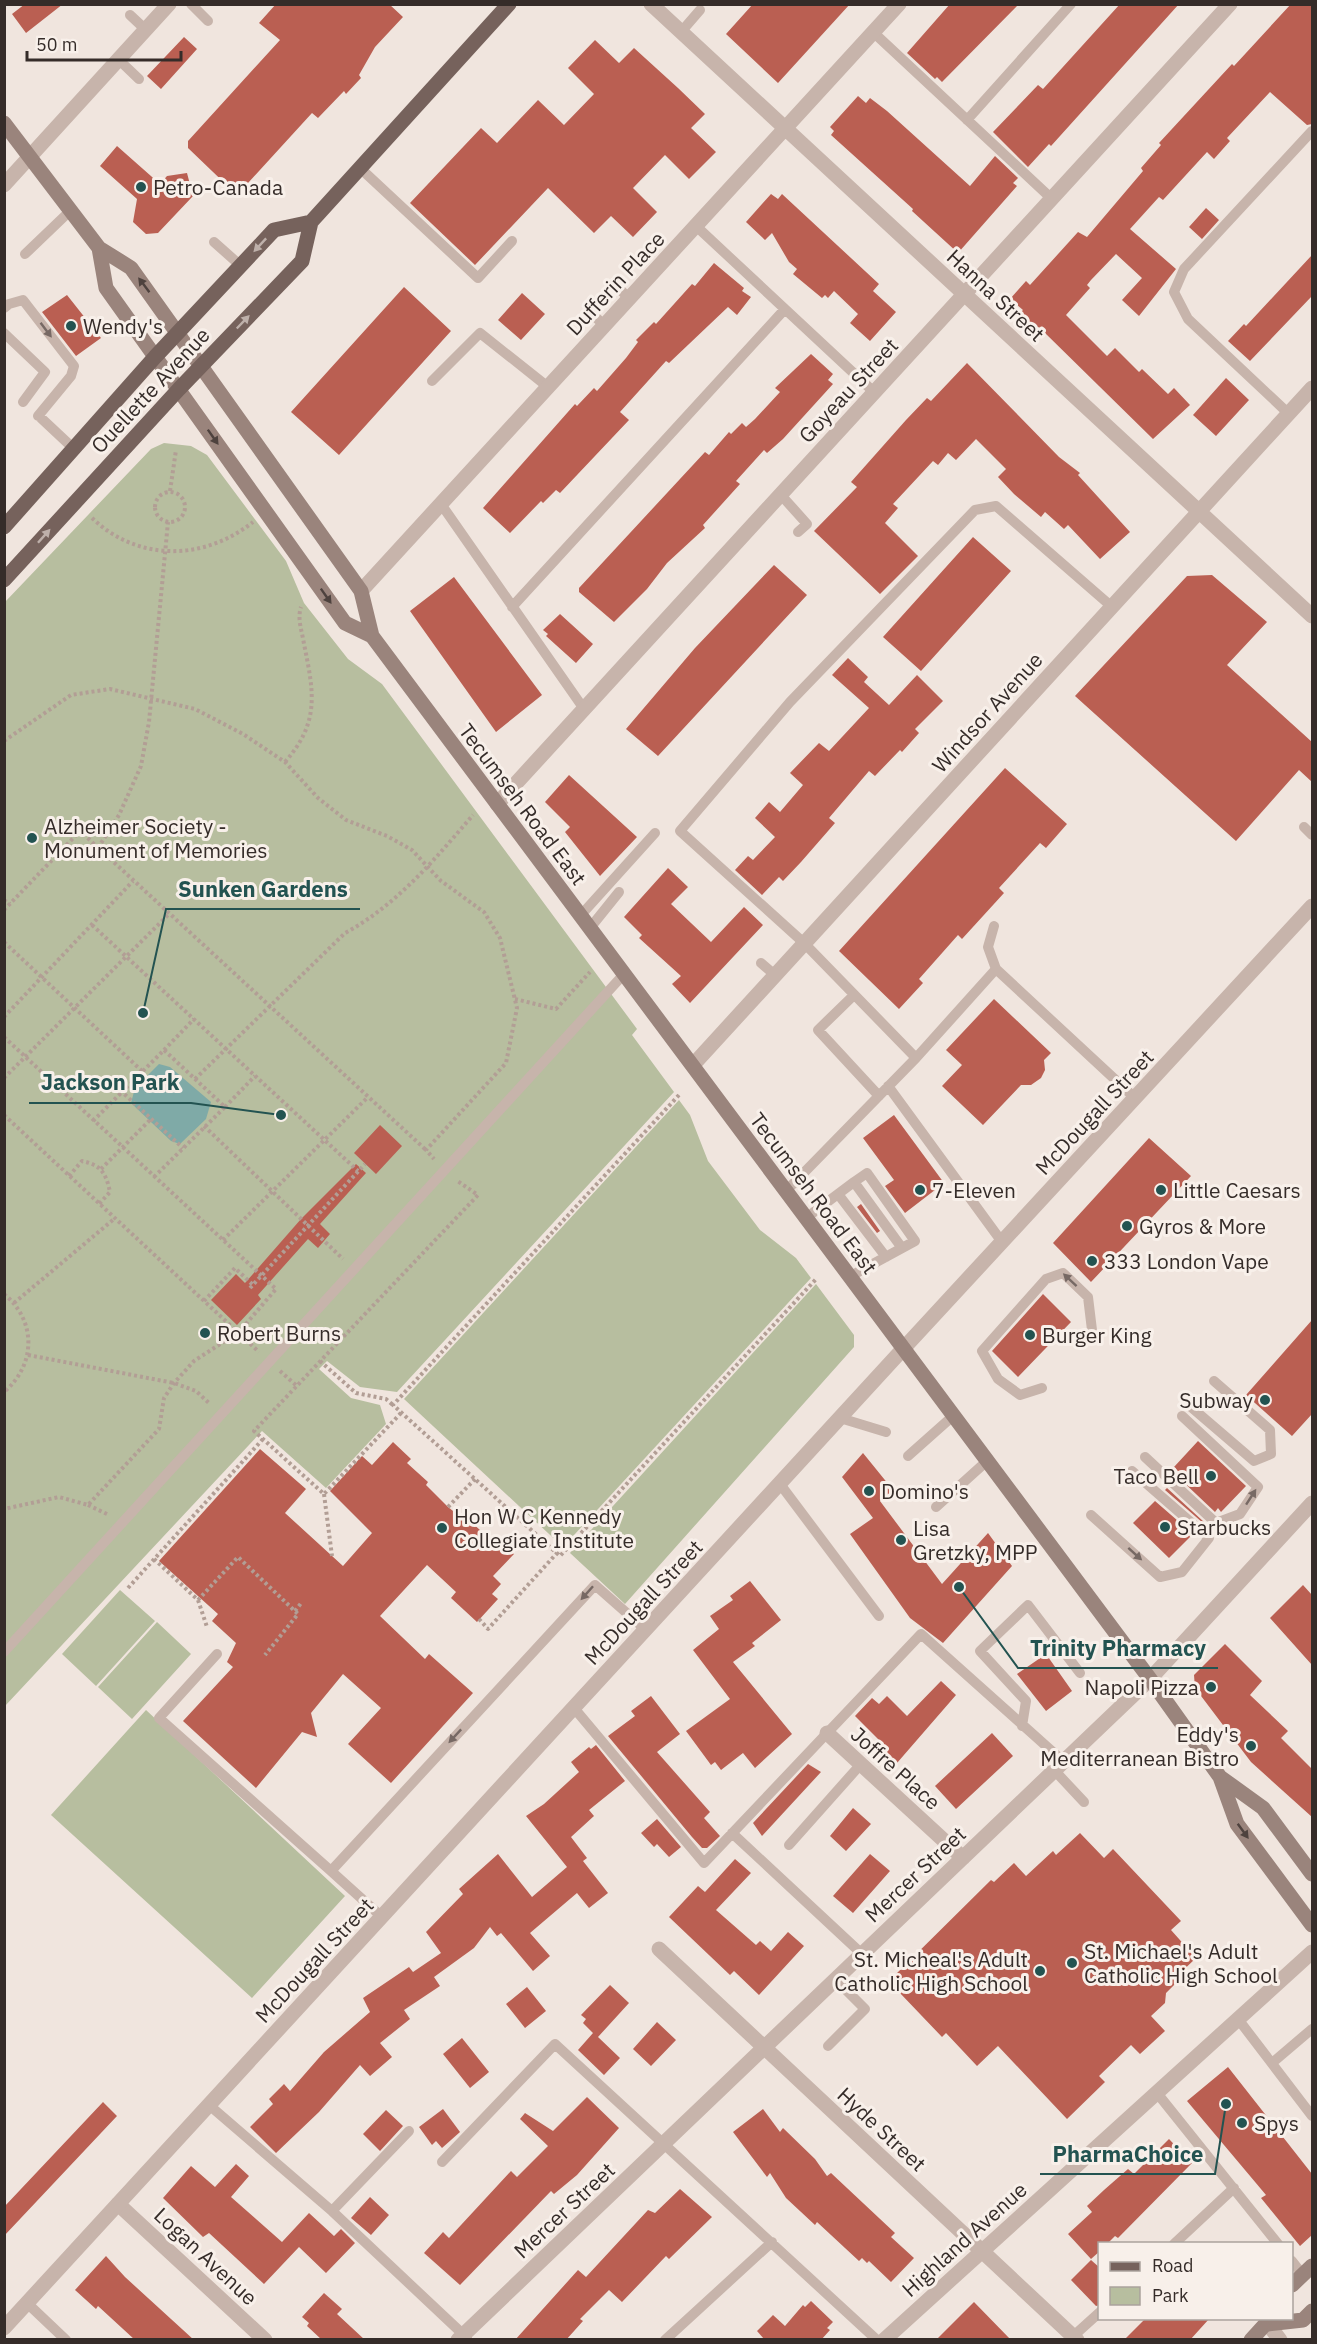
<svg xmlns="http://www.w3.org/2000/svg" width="1317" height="2344" font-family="'IBM Plex Sans',sans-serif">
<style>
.green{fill:#b7be9f}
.water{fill:#7faaa7}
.building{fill:#ba5f52}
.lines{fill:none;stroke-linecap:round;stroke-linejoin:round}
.path{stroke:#b29e95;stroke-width:4;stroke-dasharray:3 3;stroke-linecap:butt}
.service{stroke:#c7b4ab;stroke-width:10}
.minor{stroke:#c7b4ab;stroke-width:15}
.tertiary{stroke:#c7b4ab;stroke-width:15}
.secondary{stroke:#9a847c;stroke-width:15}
.primary{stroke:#76625c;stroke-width:15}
.oneway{fill:#beb0aa}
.oneway2{fill:#4e423e}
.oneway3{fill:#776964}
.poi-dot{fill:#235351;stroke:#f8f0ea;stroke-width:2}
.labels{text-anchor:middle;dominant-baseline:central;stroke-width:6;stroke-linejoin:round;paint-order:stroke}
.poi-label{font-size:21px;fill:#352c29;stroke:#f8f0ea;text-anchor:start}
.street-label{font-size:21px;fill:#352c29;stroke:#f8f0ea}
.leader{fill:none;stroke:#235351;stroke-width:2}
.callout-dot{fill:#235351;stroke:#f8f0ea;stroke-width:2}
.callout-label{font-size:22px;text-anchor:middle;font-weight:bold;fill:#235351;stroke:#f8f0ea;stroke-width:6;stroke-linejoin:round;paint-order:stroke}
</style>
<rect width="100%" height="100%" fill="#f0e5de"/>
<path class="green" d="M164,443L191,446L207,455L286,561L304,603L348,659L382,684L637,1029L632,1035L674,1092L397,1392L360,1387L327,1361L319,1369L351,1398L380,1405L386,1424L326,1488L262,1431L5,1706V602L151,449Z
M679,1100L690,1115L708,1161L760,1230L796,1258L811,1278L563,1547L404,1399Z
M816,1284L854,1335V1347L625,1604L570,1553Z
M120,1590L155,1621L96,1686L62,1654Z
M157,1622L191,1654L132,1719L98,1687Z
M146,1710L345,1896L252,1998L51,1815Z"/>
<path class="water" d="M159,1064L170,1067L211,1102L206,1119L180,1144L171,1141L131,1103L135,1088Z"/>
<path class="building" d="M25,4H63L26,33L12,14Z
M276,4H389L403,17L375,47L359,75L361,78L346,94L344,91L318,118L312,113L237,195L188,148V141L280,40L259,23Z
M753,4H850L778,83L726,34Z
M950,4H1019L942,82L937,77L935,79L907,53Z
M1120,4H1179L1051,146L1049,144L1028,167L993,132L1038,85L1043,89Z
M1291,4H1312V124L1307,125L1270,92L1227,138L1230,141L1214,159L1207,152L1163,200L1159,197L1130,229L1176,269L1139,316L1122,300L1142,278L1116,254L1091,280L1087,285L1090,288L1066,315L1107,356L1115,348L1139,372L1142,369L1168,394L1174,388L1190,405L1153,439L1045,333L1042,337L1018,315L1023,310L1010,299L1026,281L1030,285L1078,232L1087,237L1143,171L1141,168L1161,145L1159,143L1232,64L1234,66Z
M184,37L197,49L161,89L147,76Z
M595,40L619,63L634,48L678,88L705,114L691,128L716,152L689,179L665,155L633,188L657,212L633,237L611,216L594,233L548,188L475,265L410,203L481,128L497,143L538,100L564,125L594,94L568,68Z
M858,96L866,103L870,98L887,111L970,186L995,156L1018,178L1013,183L1017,186L958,253L912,211L913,209L831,135L834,131L830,127Z
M117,146L160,184L167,176L187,173L193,196L158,233L146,234L133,222L137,199L100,166Z
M771,194L778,199L782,194L879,284L873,291L896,312L870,341L850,323L858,314L834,291L828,298L825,295L822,298L793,274L797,269L789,262L772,233L765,240L746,222Z
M1206,208L1219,220L1202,239L1189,227Z
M1312,255V296L1250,361L1228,341L1244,324L1246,326Z
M714,263L744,288L742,291L751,297L737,315L728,307L669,363L666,361L620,412L629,420L560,493L556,490L543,503L541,501L510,533L483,508L575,404L577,406L594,388L597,391L626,358L638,342L636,340L654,322L656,324L692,284L695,286Z
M404,287L451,331L339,455L291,412Z
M522,293L545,314L521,340L498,320Z
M67,295L101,338L76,356L42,312Z
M811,354L833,374L828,380L833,384L783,439L767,453L764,450L736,481L740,484L703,525L705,528L667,563L647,589L614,622L579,592V588L705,452L709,455L729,432L731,434L742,423L746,427L755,419L780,392L775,388Z
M967,363L1059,457L1080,473L1078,475L1130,532L1100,559L1068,525L1064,529L1045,512L1041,517L1014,494L998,477L1006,469L976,439L956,460L948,453L938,465L933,461L893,504L898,508L885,523L918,556L880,594L814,531L857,487L851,482L906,420L927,398L931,401Z
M1226,378L1249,400L1216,436L1193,415Z
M973,537L1011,571L921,671L883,637Z
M774,565L807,595L658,756L626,729L695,648Z
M1212,575L1267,622L1227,665L1312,742V782L1299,770L1236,841L1075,696L1187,576Z
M454,577L542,695L496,732L410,611Z
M560,614L593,644L576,663L546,636L548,634L543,630Z
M848,658L868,677L864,682L889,705L917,675L943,701L915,729L919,733L902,752L900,750L875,776L869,771L829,818L835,823L801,862L783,881L779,877L762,895L735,870L748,856L753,860L775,837L755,818L769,802L780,812L803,785L790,773L819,743L829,751L869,708L832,675Z
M1005,768L1067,824L1046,848L1040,843L999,888L1004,893L962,939L958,935L919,979L923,983L899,1009L839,951Z
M569,775L637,837L600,876L565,832L570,827L545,802Z
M668,868L688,887L671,904L711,942L744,907L763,925L690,1003L672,984L681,976L639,938L642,935L624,917Z
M994,999L1051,1053L1044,1060L1045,1070L1041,1078L1031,1085H1021L983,1125L942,1086L962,1065L946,1050Z
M894,1115L944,1183L905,1213L885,1186L894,1180L863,1138Z
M380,1125L402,1146L376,1174L354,1153Z
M1149,1138L1191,1176L1091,1282L1053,1243Z
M356,1164L366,1173L320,1224L330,1234L318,1248L308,1239L258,1295L261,1299L237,1325L211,1300L236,1274L245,1283L301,1219Z
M861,1204L880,1231L877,1233L857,1207Z
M1043,1294L1071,1322L1018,1377L992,1351Z
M1312,1320V1414L1292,1436L1246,1395Z
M1198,1441L1246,1486L1221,1512L1218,1508L1215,1512L1178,1477L1181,1474L1174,1467Z
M393,1442L411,1459L407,1463L428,1482L426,1485L448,1507L467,1522L469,1520L492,1541L495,1537L514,1554L493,1576L501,1584L492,1594L498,1599L477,1622L451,1598L456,1592L427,1565L380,1616L425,1659L429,1654L473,1693L391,1783L348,1744L381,1708L343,1674L311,1713L317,1737L302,1732L256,1788L183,1721L233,1667L227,1662L236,1643L212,1621L218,1614L159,1561L260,1449L306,1489L285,1513L343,1566L372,1533L330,1491L362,1456L372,1465Z
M863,1453L893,1490L880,1501L942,1584L988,1533L1012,1566L943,1643L910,1618L850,1534L873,1518L842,1477Z
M1167,1488L1204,1522L1203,1523L1165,1490Z
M1155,1501L1193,1534L1169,1558L1133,1523Z
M750,1581L781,1620L752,1643L755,1646L733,1662L792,1734L755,1768L743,1753L721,1770L715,1762L711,1765L686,1731L730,1699L693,1650L719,1629L710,1616L733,1600L730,1596Z
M1303,1585L1312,1595V1665L1270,1618Z
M1225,1644L1262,1681L1250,1695L1288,1731L1281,1738L1312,1769V1817L1251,1762L1195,1688L1194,1675Z
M1046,1654L1072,1691L1046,1711L1017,1674Z
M941,1681L956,1695L897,1763L875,1743L879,1740L855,1716L872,1698L879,1704L887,1696L907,1716Z
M651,1696L680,1734L657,1752L710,1812L704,1818L720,1836L707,1848H702L692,1837L608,1736L635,1716L631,1711Z
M992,1733L1013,1756L956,1809L935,1786Z
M596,1745L625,1781L589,1810L594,1816L571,1837L587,1858L583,1861L608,1893L589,1908L577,1893L530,1933L550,1956L533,1971L501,1933L497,1936L490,1927L474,1948L434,1977L440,1986L404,2010L410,2019L380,2043L392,2057L370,2076L360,2065L319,2112L276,2153L250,2127L273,2104L269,2099L284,2084L290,2091L324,2052L370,2012L363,1998L409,1967L413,1972L441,1953L426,1932L463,1894L459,1889L498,1854L532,1897L567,1867L526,1816L544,1804L579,1772L571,1762L589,1747L591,1749Z
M808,1764L821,1772L762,1836L753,1823Z
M853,1808L871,1824L846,1851L830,1836Z
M657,1819L681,1847L669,1857L657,1844L654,1847L641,1833Z
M1080,1833L1104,1858L1113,1849L1181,1921L1171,1930L1196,1958L1174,1979L1177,1982L1166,1993L1165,2003L1151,2016L1165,2031L1140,2054L1131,2045L1099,2076L1105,2082L1067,2119L998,2046L977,2066L946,2033L942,2037L899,1992L903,1989L892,1978L991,1880L994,1882L1014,1863L1026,1876L1053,1851L1056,1855Z
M870,1854L890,1871L853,1913L833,1896Z
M735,1859L751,1873L716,1910L756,1945L760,1941L771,1951L788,1932L804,1946L759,1995L734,1971L730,1975L669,1917L698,1886L705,1892Z
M610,1985L629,2003L598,2037L620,2058L604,2075L578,2050L593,2033L583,2023L586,2019L581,2015Z
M527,1987L546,2011L525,2028L506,2004Z
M657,2022L676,2040L651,2066L633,2049Z
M462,2038L489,2072L470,2088L443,2054Z
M1228,2067L1312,2174V2235L1300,2246L1261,2198L1266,2195L1187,2101Z
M587,2097L619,2128L577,2175L554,2194L551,2191L460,2285L424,2253L443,2232L449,2238L511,2171L517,2177L548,2146L520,2119L525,2113L553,2131Z
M103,2102L117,2116L4,2236V2207Z
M443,2109L460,2132L442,2148L436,2141L432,2145L419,2127Z
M763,2109L780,2132L783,2128L815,2159L827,2176L831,2173L895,2233L891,2237L914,2258L891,2282L869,2261L867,2263L862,2258L859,2261L817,2222L815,2225L786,2198L770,2173L767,2177L733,2132Z
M386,2110L403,2126L380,2151L363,2134Z
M1169,2139L1192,2163L1118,2238L1115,2236L1107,2244H1100V2251L1091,2259L1068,2234L1092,2212L1087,2206L1104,2190L1128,2169L1134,2174Z
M236,2164L249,2176L231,2197L282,2242L309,2213L334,2236L341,2229L355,2243L326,2273L299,2247L264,2284L209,2233L203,2237L163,2198L191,2166L215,2187Z
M680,2189L712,2217L669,2259L666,2256L622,2302L609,2290L580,2319L583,2321L566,2340H515L578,2270L586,2277L648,2210L655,2213Z
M370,2197L389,2215L371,2235L351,2218Z
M106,2256L125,2277L194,2340H135L98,2306L96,2309L75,2290Z
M1091,2260L1100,2268V2305L1096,2306L1071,2280Z
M324,2293L342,2309L337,2314L365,2340H322L307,2326L309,2323L302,2317Z
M811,2301L833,2322L827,2328L830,2330L821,2340H765L757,2331L773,2315L785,2326L803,2305L805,2307Z
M974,2302L1011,2340H936Z
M1145,2319H1209L1190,2340H1124Z"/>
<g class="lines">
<path class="path" d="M170,491L176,450
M155 507a15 15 0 1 1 30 0a15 15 0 1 1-30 0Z
M92,518C138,562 204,561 253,522
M4,741L71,695L110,689L195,709L243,734L285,762L318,798L346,820L387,836L412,850L441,881L484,912L500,938L517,1008L506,1063L426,1150L434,1159
M285,762C320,722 314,693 304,644C302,631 297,619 301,607
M98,848L119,815L141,766L149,722L168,522
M4,900L10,904
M4,910L80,831L426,1150
M92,925L358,1171
M4,942L142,1071
M515,999L556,1009L590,972
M4,1017L133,881
M4,1037L276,1289L239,1332L194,1361L174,1383L164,1398L159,1429L88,1505L59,1497L4,1509
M164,1050L194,1019
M4,1078L169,914
M195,1079L345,933C397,905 435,859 473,815
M679,1095L393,1405L560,1556L817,1278
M225,1107L255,1076
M4,1115L259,1352
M93,1121L122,1092
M204,1126L343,1259
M101,1169L151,1119
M69,1176L82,1161C101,1165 106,1173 110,1192L99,1204
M154,1177L225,1107L164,1050L122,1092L183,1148
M223,1240L367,1098
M250,1288L365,1164
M4,1294C37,1321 36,1365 4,1392
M204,1301L235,1268L253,1285
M14,1303L114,1219
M28,1355L174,1383L196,1391L210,1404
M320,1361L356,1393L386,1399L393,1405
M280,1371L297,1386
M401,1413L324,1494L254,1431L478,1195L456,1180
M324,1494L332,1556
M88,1505L109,1515
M448,1507L475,1479
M154,1559L198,1600L238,1557L298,1614L265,1655
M128,1588L263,1439
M198,1600L207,1627
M295,1611L302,1602
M479,1619L488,1629L557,1553"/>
<path class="service" d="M191,4L208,21
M130,15L146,30
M681,32L700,10
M873,32L1052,199
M119,60L139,79
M967,120L1071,4
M360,168L478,278L512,241
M696,226L875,393
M214,242L241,266
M25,254L71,210
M614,284L629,298
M4,308L9,304L23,300L74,366L71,376L38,416
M588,310L605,326
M4,333L45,372L23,402
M432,381L480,333L548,387
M1289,414L1188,319L1174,292L1184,269L1312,131
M41,418L73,448
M781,495L807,524L798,532
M441,504L584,709
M512,607L785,309
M1304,827L1312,835
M581,915L655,833
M994,926L988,947L996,969L1135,1098
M590,928L619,892
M761,963L775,975
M854,995L818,1030L879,1096
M916,1058L804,943L680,831L790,702L975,510L996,506L1111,606
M888,1086L1002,1242
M786,1191L916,1058L996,969
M838,1194L886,1257
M806,1218L854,1182L902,1248
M849,1277L915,1241L867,1173L854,1182
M1042,1388L1020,1395L998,1379L982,1351L1046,1279L1063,1273L1088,1297L1092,1330
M1191,1407L1254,1461L1271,1454L1270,1430L1214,1381
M840,1418L886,1432
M908,1456L953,1416
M1145,1457L1216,1523L1240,1514L1258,1487L1182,1416
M780,1484L879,1616
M936,1507L987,1461
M1091,1515L1160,1577L1182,1572L1209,1538L1132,1471
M4,1652L624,974
M217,1654L159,1718L331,1871
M574,1708L704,1863L921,1634L1064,1762
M1022,1726L1026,1701L980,1651L1028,1605L1080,1673
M1055,1771L1084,1802
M732,1833L862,1954
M789,1845L861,1764
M382,1917L331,1871L595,1585L646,1630
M1238,2019L1312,2116
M828,2046L865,2009L835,1979
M1272,2063L1312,2029
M1157,2093L1278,2244
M209,2105L332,2211L467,2338
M442,2162L555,2044L877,2340
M332,2211L409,2131
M1174,2244L1234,2188
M1292,2261L1303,2275
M27,2303L66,2340
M665,2340L772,2242
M1069,2340L1100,2312"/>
<path class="minor" d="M651,4L1312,616
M4,185L169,4
M361,591L899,4
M497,804L1230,4
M693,1065L1312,388
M903,1349L1312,906
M827,1733L963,1858
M659,1949L1077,2340
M118,2204L265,2340
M1268,2324L1280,2340
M458,2340L1150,1679L1312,1503
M884,2340L1312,1952"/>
<path class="tertiary" d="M4,2328L903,1349"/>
<path class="secondary" d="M4,123L99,248L131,268L361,591L372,636L1150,1679L1220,1777L1237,1824L1312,1925
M99,248L106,288L345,623L372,636
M1220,1777L1263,1808L1312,1874
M1292,2285L1312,2266
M1268,2324L1303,2320L1312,2311
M1251,2340L1271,2318"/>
<path class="primary" d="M4,527L155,357L274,230L311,222
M4,580L179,389L302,261L311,222L509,4"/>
</g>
<defs><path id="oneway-solid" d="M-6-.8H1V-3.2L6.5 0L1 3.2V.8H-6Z" transform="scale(1.5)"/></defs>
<g class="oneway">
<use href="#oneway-solid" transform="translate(260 245) rotate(133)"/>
<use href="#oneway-solid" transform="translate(243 322) rotate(-46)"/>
<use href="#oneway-solid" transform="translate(44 536) rotate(-48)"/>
</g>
<g class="oneway2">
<use href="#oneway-solid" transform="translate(144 285) rotate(-127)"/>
<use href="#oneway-solid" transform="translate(213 437) rotate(55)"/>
<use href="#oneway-solid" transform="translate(326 596) rotate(55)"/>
<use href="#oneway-solid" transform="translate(1243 1831) rotate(54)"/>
</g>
<g class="oneway3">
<use href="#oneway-solid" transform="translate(46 330) rotate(53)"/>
<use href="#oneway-solid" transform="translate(1070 1280) rotate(-137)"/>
<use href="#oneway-solid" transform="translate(1251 1497) rotate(-57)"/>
<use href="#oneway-solid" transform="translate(1135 1554) rotate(42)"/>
<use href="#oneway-solid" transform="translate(587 1593) rotate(132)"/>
<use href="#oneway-solid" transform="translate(455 1736) rotate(133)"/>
</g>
<g class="poi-dot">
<circle cx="141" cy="187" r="6"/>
<circle cx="71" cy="326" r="6"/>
<circle cx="32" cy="838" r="6"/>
<circle cx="920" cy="1190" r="6"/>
<circle cx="1161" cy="1190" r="6"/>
<circle cx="1127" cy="1226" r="6"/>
<circle cx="1092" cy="1261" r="6"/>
<circle cx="205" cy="1333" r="6"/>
<circle cx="1030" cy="1335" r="6"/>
<circle cx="1265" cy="1400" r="6"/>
<circle cx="1211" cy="1476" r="6"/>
<circle cx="869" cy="1491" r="6"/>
<circle cx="1165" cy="1527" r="6"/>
<circle cx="442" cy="1528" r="6"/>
<circle cx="901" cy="1540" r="6"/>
<circle cx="1211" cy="1687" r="6"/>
<circle cx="1251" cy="1746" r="6"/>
<circle cx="1072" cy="1963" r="6"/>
<circle cx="1040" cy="1971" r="6"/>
<circle cx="1242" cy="2123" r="6"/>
</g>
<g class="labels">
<g class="poi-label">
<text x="153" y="187">Petro-Canada</text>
<text x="83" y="326">Wendy's</text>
<text x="44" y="826">Alzheimer Society -<tspan x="44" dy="24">Monument of Memories</tspan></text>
<text x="932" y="1190">7-Eleven</text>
<text x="1173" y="1190">Little Caesars</text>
<text x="1139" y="1226">Gyros &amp; More</text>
<text x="1104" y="1261">333 London Vape</text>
<text x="217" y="1333">Robert Burns</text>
<text x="1042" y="1335">Burger King</text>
<text x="1253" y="1400" text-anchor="end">Subway</text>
<text x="1199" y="1476" text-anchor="end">Taco Bell</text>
<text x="881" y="1491">Domino's</text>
<text x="454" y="1516">Hon W C Kennedy<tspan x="454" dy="24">Collegiate Institute</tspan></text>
<text x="1177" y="1527">Starbucks</text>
<text x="913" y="1528">Lisa<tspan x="913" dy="24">Gretzky, MPP</tspan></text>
<text x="1199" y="1687" text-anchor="end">Napoli Pizza</text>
<text x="1239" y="1734" text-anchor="end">Eddy's<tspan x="1239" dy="24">Mediterranean Bistro</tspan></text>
<text x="1084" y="1951">St. Michael's Adult<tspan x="1084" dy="24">Catholic High School</tspan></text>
<text x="1028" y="1959" text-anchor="end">St. Micheal's Adult<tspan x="1028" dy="24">Catholic High School</tspan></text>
<text x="1254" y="2123">Spys</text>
</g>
<g class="street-label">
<text transform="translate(615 283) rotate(-47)">Dufferin Place</text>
<text transform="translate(996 295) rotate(43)">Hanna Street</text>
<text transform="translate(150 390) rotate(-47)">Ouellette Avenue</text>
<text transform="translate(848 390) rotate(-47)">Goyeau Street</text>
<text transform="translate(987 712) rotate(-48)">Windsor Avenue</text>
<text transform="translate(523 804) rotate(53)">Tecumseh Road East</text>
<text transform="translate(1094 1112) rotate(-47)">McDougall Street</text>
<text transform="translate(814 1193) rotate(53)">Tecumseh Road East</text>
<text transform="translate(643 1602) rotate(-47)">McDougall Street</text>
<text transform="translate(896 1768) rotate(42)">Joffre Place</text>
<text transform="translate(915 1874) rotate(-43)">Mercer Street</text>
<text transform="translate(314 1960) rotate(-47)">McDougall Street</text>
<text transform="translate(882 2129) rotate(43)">Hyde Street</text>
<text transform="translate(564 2210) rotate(-43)">Mercer Street</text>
<text transform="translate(964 2239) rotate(-42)">Highland Avenue</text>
<text transform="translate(206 2256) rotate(43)">Logan Avenue</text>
</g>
</g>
<path class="leader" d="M143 1013L166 909H360M281 1115L191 1103H29M959 1587L1018 1668H1218M1226 2104L1215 2174H1040"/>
<g class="callout-dot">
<circle cx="143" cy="1013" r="6"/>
<circle cx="281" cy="1115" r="6"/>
<circle cx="959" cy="1587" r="6"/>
<circle cx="1226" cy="2104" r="6"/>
</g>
<g class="callout-label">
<text x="263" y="897">Sunken Gardens</text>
<text x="110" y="1090">Jackson Park</text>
<text x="1118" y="1656">Trinity Pharmacy</text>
<text x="1128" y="2162">PharmaChoice</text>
</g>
<rect width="1317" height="2344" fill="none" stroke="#352c29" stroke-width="12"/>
<rect x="1098" y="2242" width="195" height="78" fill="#f8f0ea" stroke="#aaa29d" stroke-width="1.5"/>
<rect x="1110" y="2262" width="30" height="9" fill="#76625c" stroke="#aaa29d" stroke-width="1.5"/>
<text x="1152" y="2272" font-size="18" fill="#352c29">Road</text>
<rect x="1110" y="2287" width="30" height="18" fill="#b7be9f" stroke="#aaa29d" stroke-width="1.5"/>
<text x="1152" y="2302" font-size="18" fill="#352c29">Park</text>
<path d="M27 51v9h154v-9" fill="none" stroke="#352c29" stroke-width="3"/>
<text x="36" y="51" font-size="18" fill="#352c29" stroke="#f8f0ea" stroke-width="4.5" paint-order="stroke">50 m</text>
</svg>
